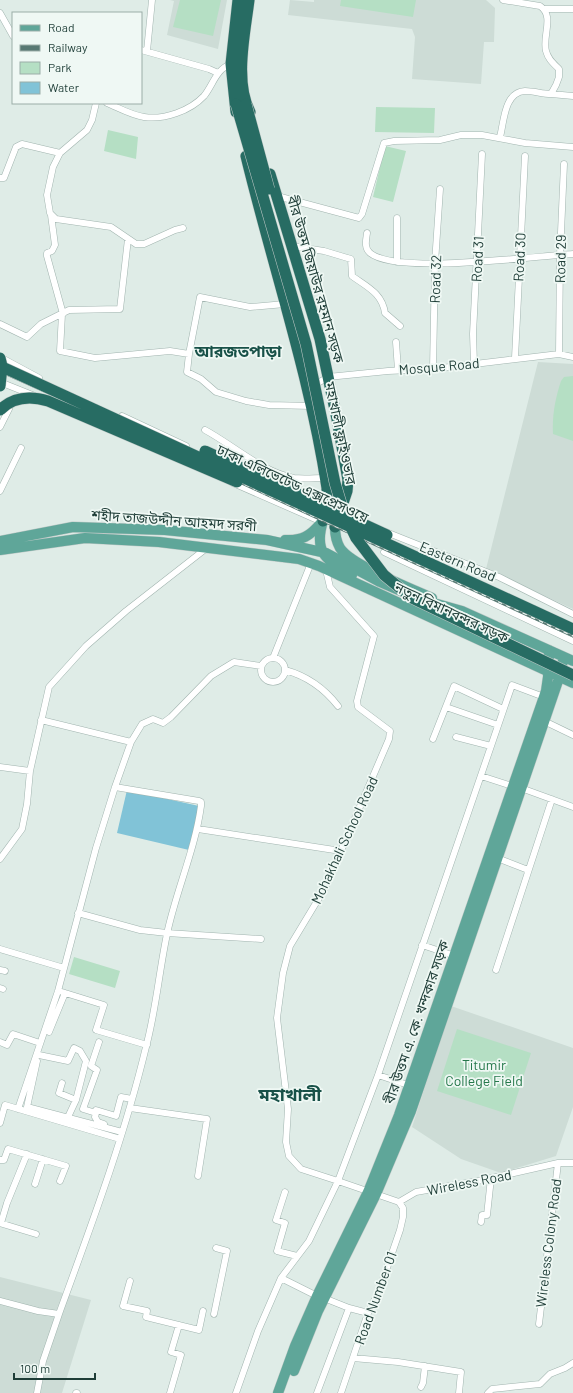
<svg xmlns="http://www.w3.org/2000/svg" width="573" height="1393" font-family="Barlow,'Noto Sans Bengali',sans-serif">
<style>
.built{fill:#cddcd6}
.green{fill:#b5dfc4}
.water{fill:#81c3d7}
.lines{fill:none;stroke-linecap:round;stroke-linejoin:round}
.street-casing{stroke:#a1b4af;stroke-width:7}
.primary-casing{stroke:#c0c9c7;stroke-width:11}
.highway-casing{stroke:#c0c9c7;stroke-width:12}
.street{stroke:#fff;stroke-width:6}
.primary{stroke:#5fa699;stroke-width:10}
.highway{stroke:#276c63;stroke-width:11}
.tram{stroke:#587973;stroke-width:1}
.rail-casing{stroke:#587973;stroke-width:3}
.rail{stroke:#eff8f4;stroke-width:1.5;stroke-dasharray:4.5;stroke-linecap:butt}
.highway-bridge-casing{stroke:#c0c9c7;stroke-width:12;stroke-linecap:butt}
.highway-bridge{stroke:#276c63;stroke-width:11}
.labels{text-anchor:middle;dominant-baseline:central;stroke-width:3.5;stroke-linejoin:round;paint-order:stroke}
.street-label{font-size:14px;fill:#1e3d37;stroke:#eff8f4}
.park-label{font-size:14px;fill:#25784b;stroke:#eff8f4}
.quarter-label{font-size:16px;font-weight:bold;fill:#185148;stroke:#eff8f4}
.district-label{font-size:18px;font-weight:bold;fill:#185148;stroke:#eff8f4}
</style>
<rect width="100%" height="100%" fill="#dfece7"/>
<path class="built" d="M170,0H227L218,49L167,35L174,1Z
M290,0L314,2V0H486L495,8L494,42H484L481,84L412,79L415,37L412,29L288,15Z
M538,362L573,364V609L486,569Z
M451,1006L573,1048V1107L556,1156L501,1173L461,1159L412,1127Z
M0,1277L91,1300L62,1393H0Z"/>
<path class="green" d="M180,0H221L213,36L173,27Z
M341,0H416L413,17L340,6Z
M376,107L435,108L434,133L375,132Z
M108,130L138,137L136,159L104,151Z
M385,146L406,151L393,202L373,197Z
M573,376V441L553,434C552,416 555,399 561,381L564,377Z
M74,957L120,971L115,988L69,974Z
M457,1029L531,1053L511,1115L437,1091Z"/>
<path class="water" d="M127,790L199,806L189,850L117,833Z"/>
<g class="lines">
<defs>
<path id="street" d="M545,9H573
M0,13L13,36
M141,50L209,69L218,73
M147,51L152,0
M551,94L573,96
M96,103L92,120L87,130L60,153L53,167L47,195L50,213L56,219L111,227L136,244H144L175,230L183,228
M107,103C119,108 131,115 144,117C164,120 190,111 204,96C213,85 216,69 231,64
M500,137C504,122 504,92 525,91C534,91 542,94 551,94L556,85L559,77V69C553,63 548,59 546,51C542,36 555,16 540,6L503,0
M0,178H4L16,147L22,144L60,153
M277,196L359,218L362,214L384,143L394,141L440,140L461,135H482L525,143L573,147
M51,215L55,245L52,251L47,253V256L63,314
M367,233C366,240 364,248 370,253C397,275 534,256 573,254
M292,246L324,251L351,259L352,276C367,287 382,293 385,313L400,326
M397,262V218
M62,314L60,351L95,358L170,351L189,354L187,372L201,379L216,392L246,401L269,405L312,406
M0,324L27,337L41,324L69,310L120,309L128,239
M396,342L398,370
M189,354L200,297L250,307L285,304
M559,354L560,255L564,164
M0,357L39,378
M515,358L525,156
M474,364L473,334L482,154
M433,369L435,263L440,189
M0,382L35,396
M313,386L328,377L388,371L433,369L559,354L573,357
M122,416L186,446
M0,427L9,409
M205,430C233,445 262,472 294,478C304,479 315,478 325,478
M233,483L322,522
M0,491L21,448
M386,532L499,577L573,614
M384,552L573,641
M326,570L330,587L374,636L357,701L358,707L390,731L389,739L325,888L290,946L283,973L277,1018L288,1109L286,1142L289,1156L301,1169L338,1181L378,1075L512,685L544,697
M261 670a12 12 0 1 1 24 0a12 12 0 1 1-24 0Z
M273,658L311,563
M285,670C307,676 324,688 338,706
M446,707L498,725
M41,720L131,742
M544,721L573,735
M456,737L491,746
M433,739L454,686L503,709
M0,767L30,771
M481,776L512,786
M521,788L573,807
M198,829L341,851
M497,858L528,870
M0,859L22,829L27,804L30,771L49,687L86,646L126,611L208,547
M78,913L140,930L167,933L261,939
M422,945L455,956
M0,949L64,968
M0,970L5,971
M496,970L552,799
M0,988L3,989
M62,992L104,1005L96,1030L147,1045
M49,1032L65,993
M0,1042L7,1045L13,1034L40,1043
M99,1042L91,1066L97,1070L83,1109L96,1113L95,1117L98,1122L104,1124
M39,1055L68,1061L74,1048L80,1051L86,1061L76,1100L68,1117
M37,1061L27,1107L122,1132
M378,1075L411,1086
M62,1083L59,1093L76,1100
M130,1108L207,1119L198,1176
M18,1109L58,991L96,848L115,787L131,742L142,724L153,719L163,723L171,717L211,676L234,662L261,666
M95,1113L96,1110L116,1116L121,1097L132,1099
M0,1123L5,1105L120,1139
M0,1160H4L8,1149L66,1166L60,1181
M35,1184L43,1159
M285,1192L276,1220L285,1223L277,1251L297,1256
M481,1222L482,1215H487L491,1178
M0,1223L36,1234
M1,1223L7,1203L27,1154
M281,1278L317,1296
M130,1281L123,1306L147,1311L146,1317L199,1330L203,1311
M324,1298L349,1308L368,1313
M0,1301L38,1311L59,1314L43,1361L37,1393
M59,1314C91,1226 124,1138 146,1047C156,1010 159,972 167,934C176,891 195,850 201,806V802L199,801L115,787
M214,1314L227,1251L216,1248
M539,1324L558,1163
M353,1358L398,1362L461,1372L459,1393
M421,1387L423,1383L425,1366
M76,1393H77
M170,1393L181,1355L171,1352L179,1325
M236,1393L258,1331L281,1278L309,1241L338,1181L399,1202L416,1192L483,1180L558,1163H573
M317,1393L349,1308
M341,1393L368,1313L379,1291L400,1230L403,1217V1208L399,1202
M488,1393L492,1389L540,1384L550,1374L565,1368L573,1363"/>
<path id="primary" d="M323,521C313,553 327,561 352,575
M335,527C335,534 336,541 340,548C351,565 412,589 432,598
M285,540C302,541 310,536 321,523
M0,541L73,527L165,530L267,540L326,553L380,582L403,592
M0,550L85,538L159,542L299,559L319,566L573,683
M423,600L462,611L573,661
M294,1371L318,1311L376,1194L411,1111L558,681L564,657
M278,1393L295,1346L317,1296L368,1192L399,1115L546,691L548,677L549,650"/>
<path id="highway" d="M249,0C245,33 234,82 250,112
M236,112L231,64L238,0
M246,156C273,267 310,376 327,488V499L323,521
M270,174L320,339L337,419L348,480L347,491L335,527"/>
</defs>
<use href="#street" class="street-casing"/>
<use href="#primary" class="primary-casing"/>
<use href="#highway" class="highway-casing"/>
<use href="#street" class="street"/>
<use href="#primary" class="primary"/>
<use href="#highway" class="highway"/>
<path class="tram" d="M0,366L131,424L337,522L413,555L573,630"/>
<defs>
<path id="rail" d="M0,371L129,429L168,449L573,636"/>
</defs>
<use href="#rail" class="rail-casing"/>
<use href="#rail" class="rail"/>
<defs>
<path id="highway-bridge" d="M236,104L306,344L335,483L344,513L356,538L384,575L412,598L573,675
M246,104L269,189
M0,358L2,366L0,386
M0,366L573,629
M0,410C14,396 31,396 48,401L237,482
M205,451L387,535"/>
</defs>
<use href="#highway-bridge" class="highway-bridge-casing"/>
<use href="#highway-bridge" class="highway-bridge"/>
</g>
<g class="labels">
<g class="street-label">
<text transform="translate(519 257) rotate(-87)">Road 30</text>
<text transform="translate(477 259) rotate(-87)">Road 31</text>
<text transform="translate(560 259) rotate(-89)">Road 29</text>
<text transform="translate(316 279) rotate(74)">বীর উত্তম জিয়াউর রহমান সড়ক</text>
<text transform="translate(435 279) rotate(-88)">Road 32</text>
<text transform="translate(439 366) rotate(-5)">Mosque Road</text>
<text transform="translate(341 433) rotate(78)">মহাখালী ফ্লাইওভার</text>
<text transform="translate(293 483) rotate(25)">ঢাকা এলিভেটেড এক্সপ্রেসওয়ে</text>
<text transform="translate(174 520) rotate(4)">শহীদ তাজউদ্দীন আহমদ সরণী</text>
<text transform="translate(458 561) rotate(23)">Eastern Road</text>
<text transform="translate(452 612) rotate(25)">নতুন বিমানবন্দর সড়ক</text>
<text transform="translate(344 840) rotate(-65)">Mohakhali School Road</text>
<text transform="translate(416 1022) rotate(-71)">বীর উত্তম এ. কে. খন্দকার সড়ক</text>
<text transform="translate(469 1182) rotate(-11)">Wireless Road</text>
<text transform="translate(548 1243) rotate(-83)">Wireless Colony Road</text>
<text transform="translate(375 1298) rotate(-70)">Road Number 01</text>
</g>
<g class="park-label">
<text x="484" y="1064">Titumir<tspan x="484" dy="16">College Field</tspan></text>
</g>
<g class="quarter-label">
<text x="238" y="350">আরজতপাড়া</text>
</g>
<g class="district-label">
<text x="290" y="1094">মহাখালী</text>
</g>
</g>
<rect x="12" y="12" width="130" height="92" fill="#eff8f4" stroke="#9bada8"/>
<rect x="20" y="25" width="20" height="6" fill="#5fa699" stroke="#9bada8"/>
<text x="48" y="32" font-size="12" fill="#1e3d37">Road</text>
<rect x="20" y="45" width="20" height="6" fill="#587973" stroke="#9bada8"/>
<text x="48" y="52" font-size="12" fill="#1e3d37">Railway</text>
<rect x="20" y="62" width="20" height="12" fill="#b5dfc4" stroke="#9bada8"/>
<text x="48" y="72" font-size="12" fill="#1e3d37">Park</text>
<rect x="20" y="82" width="20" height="12" fill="#81c3d7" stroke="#9bada8"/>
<text x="48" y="92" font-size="12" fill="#1e3d37">Water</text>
<path d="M14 1373v6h81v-6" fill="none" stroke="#1e3d37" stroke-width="2"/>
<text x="20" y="1373" font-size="12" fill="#1e3d37" stroke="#eff8f4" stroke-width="3" paint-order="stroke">100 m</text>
</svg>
